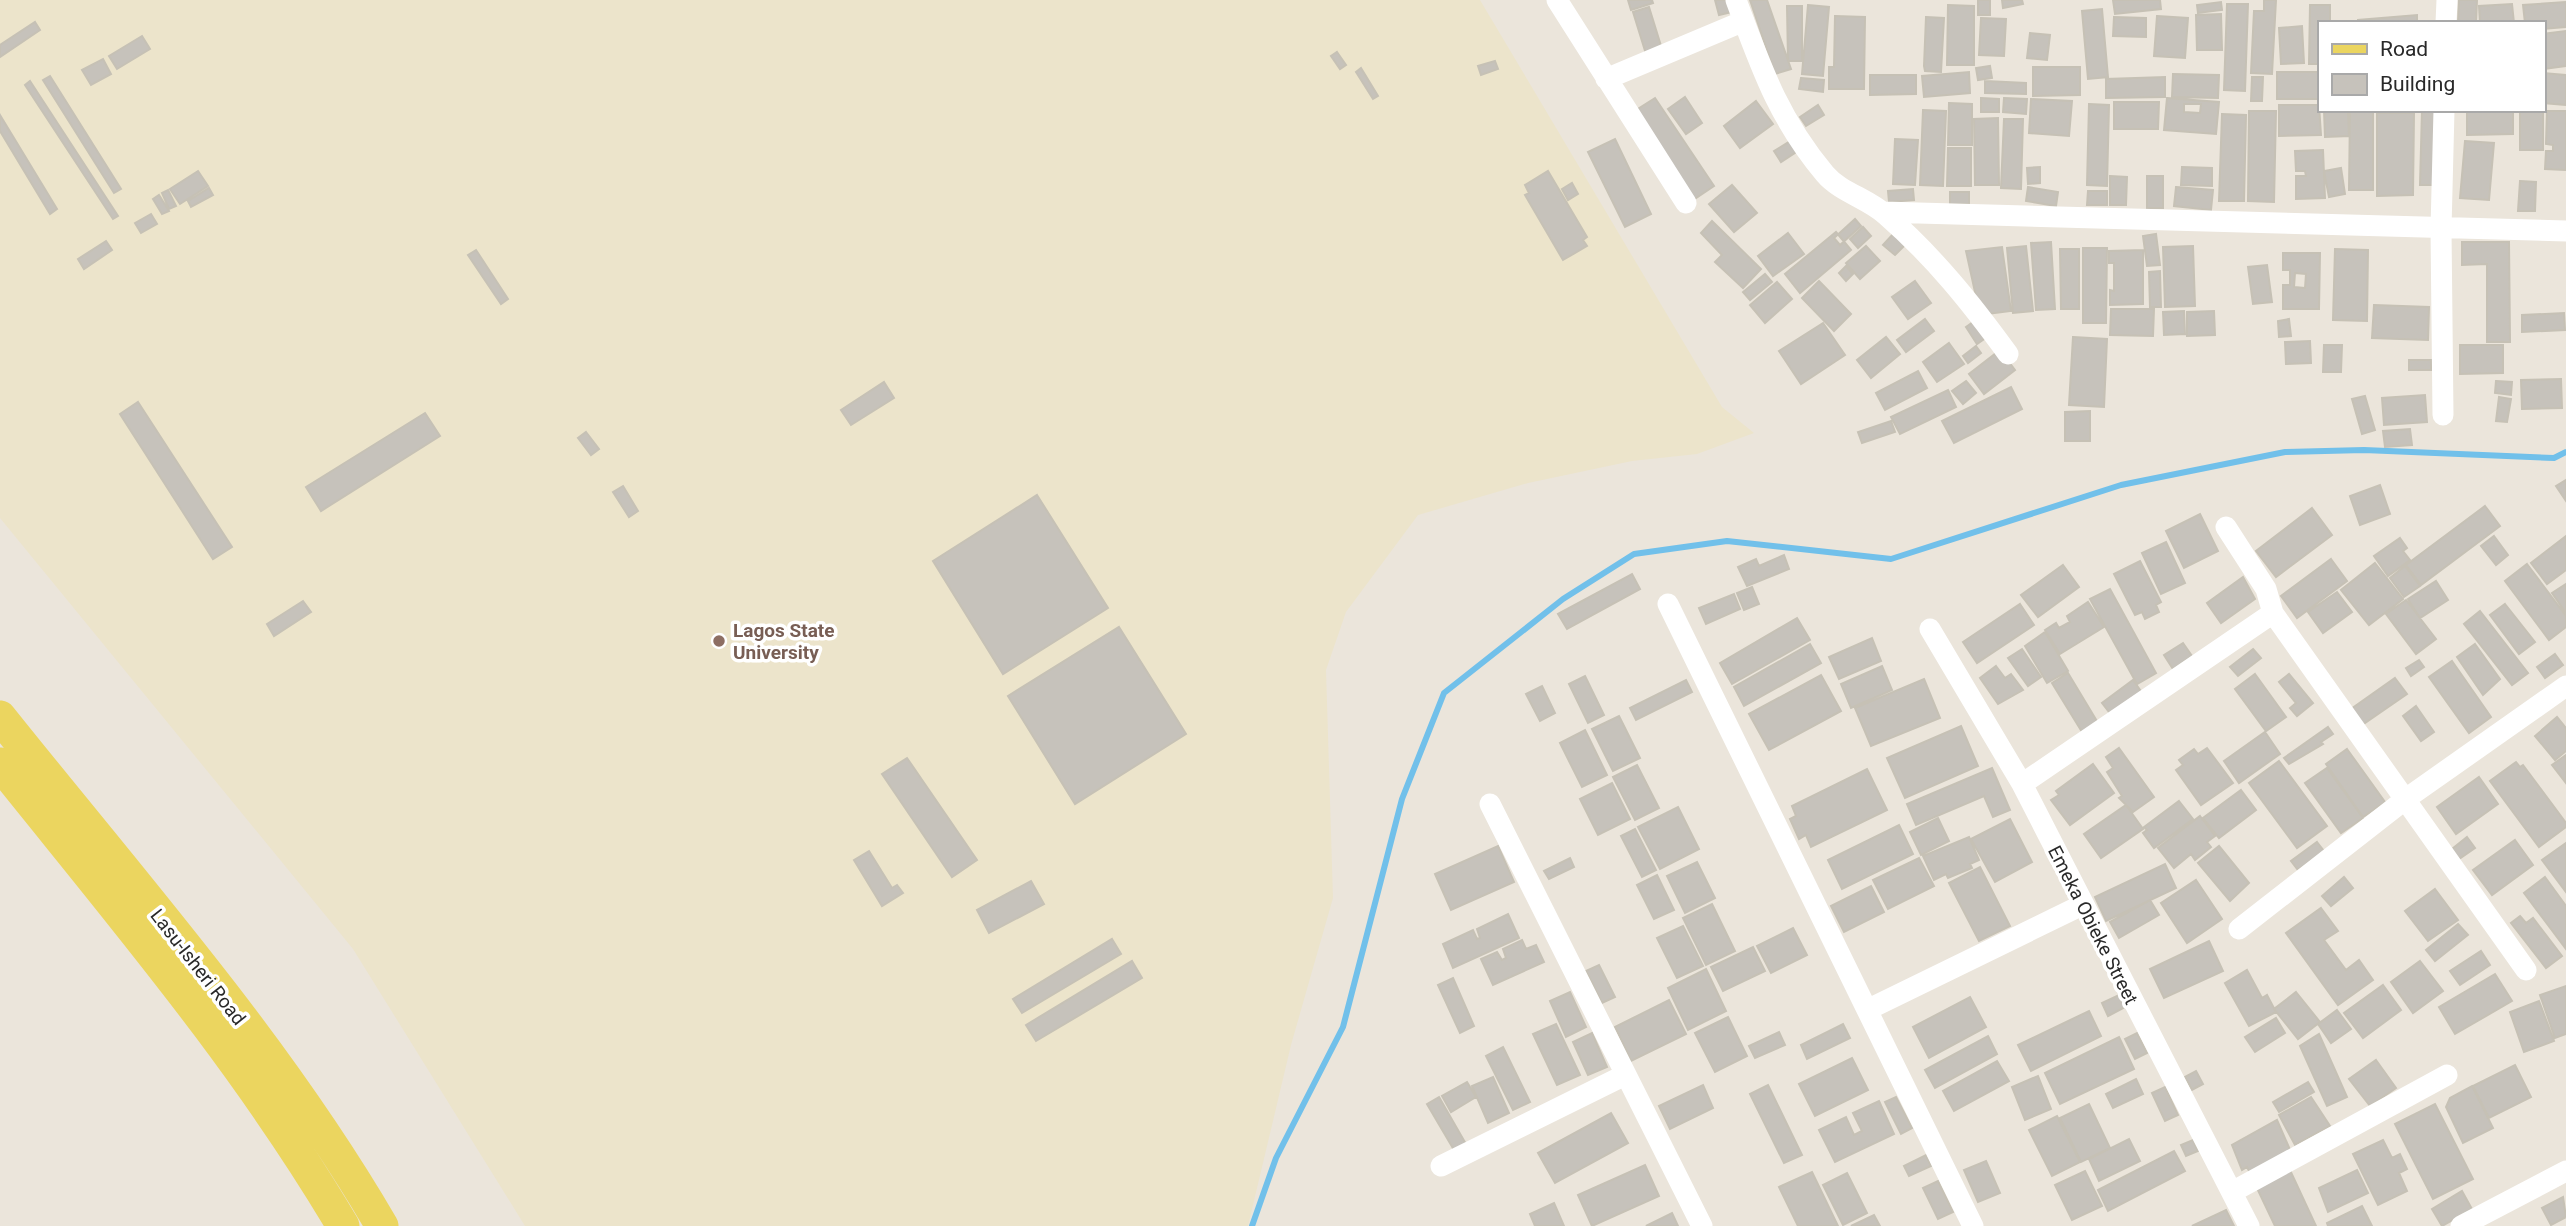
<svg xmlns="http://www.w3.org/2000/svg" width="2566" height="1226" font-family="Roboto,sans-serif">
<style>
.education{fill:#ece4cb}
.lines{fill:none;stroke-linecap:round;stroke-linejoin:round}
.stream{stroke:#71c0ea;stroke-width:6}
.building{fill:#c6c2bb;stroke:#c6c1b5;stroke-width:2;fill-rule:evenodd}
.street{stroke:#fff;stroke-width:21}
.primary{stroke:#ebd55f;stroke-width:33}
.education-dot{fill:#8d6e63;stroke:#fff;stroke-width:2.5}
.labels{text-anchor:middle;dominant-baseline:central;stroke-width:7;stroke-linejoin:round;paint-order:stroke}
.education-label{font-size:19px;font-weight:bold;fill:#785e54;stroke:#fff;text-anchor:start}
.street-label{font-size:19px;fill:#292929;stroke:#fff}
</style>
<rect width="100%" height="100%" fill="#ebe5db"/>
<path class="education" d="M0,0H1480L1722,407L1754,433L1697,454L1632,461L1528,483L1418,515L1346,612L1326,670L1333,898L1291,1045L1248,1226H525L353,949L0,518Z"/>
<g class="lines">
<path class="stream" d="M1252,1226L1276,1158L1343,1027L1402,799L1444,693L1563,599L1634,554L1727,541L1891,559L2121,485L2285,452L2364,450L2554,458L2566,452"/>
</g>
<path class="building" d="M1628,0H1652L1653,3L1631,10Z
M1715,0H1729L1732,12L1719,15Z
M1750,0H1767L1791,69L1775,74Z
M1978,0H1990V15H1978Z
M2002,0H2022L2023,4L2003,8Z
M2113,0H2160L2161,9L2115,14Z
M2264,0H2276L2272,74L2251,73L2254,11H2264Z
M2459,0H2477L2476,23H2458Z
M2221,2L2222,10L2198,13L2197,5Z
M2566,2V27L2543,29V23H2525L2523,5Z
M2227,4H2248L2245,91L2224,90Z
M2512,4L2514,23H2480L2479,6Z
M1808,5L1829,7L1823,76L1802,74Z
M1948,5L1974,6V65H1947Z
M2310,5H2330V23H2319V64H2309Z
M1787,6H1802V61H1788Z
M1649,7L1662,49L1646,54L1633,12Z
M2102,9L2108,77L2088,79L2082,11Z
M2221,14L2222,50H2197L2196,15Z
M2417,15V23H2358V20Z
M1835,16L1865,17L1864,89H1829V67H1834Z
M2157,16L2188,18L2185,58L2154,56Z
M1926,17L1944,18L1941,72L1925,71L1924,66Z
M2114,17L2146,18V37L2113,36Z
M1981,18L2006,19L2004,56L1979,55Z
M35,22L40,30L0,57V45Z
M2302,26L2304,63L2281,64L2279,28Z
M2566,31V66L2543,69V34Z
M2030,33L2050,35L2047,60L2027,58Z
M142,36L150,49L117,69L109,56Z
M1337,52L1346,65L1340,69L1331,56Z
M103,59L111,74L91,85L82,70Z
M1495,61L1498,69L1481,75L1478,66Z
M1990,66L1992,78L1978,80L1976,68Z
M2033,67H2080V95L2033,96Z
M1361,68L1378,96L1373,99L1356,72Z
M1969,72L1970,93L1924,97L1922,76Z
M2277,72H2319V99H2277Z
M2543,73L2566,75V105L2543,103Z
M2173,74L2219,75L2218,98L2172,97Z
M1870,75H1916V94L1870,95Z
M50,76L121,189L114,193L43,80Z
M2165,77V97L2106,98V79Z
M2252,77H2263L2262,101H2251Z
M1801,78L1824,80L1823,92L1799,89Z
M30,81L118,216L113,219L25,85Z
M1985,81L2026,83V94L1985,93Z
M1685,97L1702,123L1686,134L1668,109Z
M1655,98L1714,186L1693,200L1633,112Z
M1981,98L1999,99V112H1981Z
M2004,98L2027,99L2026,114L2003,112Z
M2167,98L2219,102L2216,134L2164,130ZM2184,104H2201L2200,113L2184,112Z
M2031,99L2072,101L2069,136L2029,133Z
M1756,101L1773,124L1740,148L1724,126Z
M2114,102H2159L2158,129H2114Z
M1949,103L1972,104V145H1948Z
M2089,104L2109,105L2107,186L2087,185Z
M1818,105L1824,115L1806,126L1800,117Z
M2279,105H2319L2321,135L2279,136Z
M1923,110L1946,111L1943,186L1920,185Z
M2324,110H2348L2349,136L2325,137Z
M2350,110H2373V190H2349Z
M2422,110H2435L2433,185H2420Z
M2467,110H2513V134L2467,135Z
M2520,110H2543V150H2520Z
M2249,111H2276L2274,202L2248,201Z
M2547,111H2566V170L2545,169L2546,151H2553V145L2546,144Z
M2377,113H2414L2413,195L2377,196Z
M2222,114L2246,115L2244,201H2219Z
M0,115L57,209L50,214L0,131Z
M1998,118L1999,185H1975L1974,119Z
M2004,119H2023L2021,189L2001,188Z
M1615,139L1651,214L1625,227L1588,152Z
M1895,139L1918,140L1915,185L1893,184Z
M1792,140L1798,151L1781,162L1774,151Z
M2465,141L2494,143L2489,200L2460,198Z
M1948,148H1971V186H1947Z
M2323,150L2325,198L2296,199V176H2306L2305,171H2296L2295,151Z
M2040,167V183L2028,184L2027,168Z
M2182,167L2212,168V186L2181,185Z
M2341,168L2345,194L2329,197L2324,171Z
M198,171L208,186L180,204L170,189Z
M1548,171L1587,237L1583,240L1587,246L1563,260L1525,195L1529,193L1525,185Z
M2110,176L2127,177L2126,205H2110Z
M2147,176H2163V208H2147Z
M2520,181L2536,182L2535,211H2518Z
M1572,183L1578,194L1568,200L1562,189Z
M1732,185L1757,213L1734,232L1709,204Z
M2028,187L2058,192L2056,206L2026,201Z
M2176,187L2213,190L2211,210L2174,206Z
M209,188L213,195L191,207L188,201Z
M1913,189L1914,200L1889,202L1888,191Z
M168,190L176,206L169,209L162,193Z
M2088,191H2107V205H2087Z
M1950,192H1969V204H1950Z
M159,195L169,211L162,214L153,199Z
M151,214L157,224L141,233L135,223Z
M1855,219L1861,226L1840,245L1834,238Z
M1712,221L1761,269L1743,288L1715,262L1722,255L1701,233Z
M1863,227L1871,236L1858,248L1850,239Z
M1836,232L1851,250L1800,293L1785,274Z
M1895,232L1907,243L1895,255L1883,245Z
M1788,233L1804,254L1773,276L1758,256Z
M2156,234L2160,265L2147,266L2143,236Z
M106,241L112,250L84,269L78,259Z
M2051,242L2055,309L2036,310L2031,243Z
M2462,242H2509L2510,342H2487V264L2462,265Z
M1866,246L1880,261L1860,279L1846,263Z
M2026,246L2033,311L2013,313L2007,248Z
M2193,246L2195,306L2165,307L2163,247Z
M2002,247L2011,311L1980,315L1966,251Z
M2083,248H2107L2106,323H2083Z
M2060,249H2079V309H2061Z
M2335,249L2368,250L2367,321L2333,320Z
M476,250L508,299L501,304L468,255Z
M2143,250V304L2110,305V290L2114,291V263H2109V251Z
M2283,253H2320L2319,309H2283V285H2290V270H2283ZM2295,273L2306,274L2305,288L2294,287Z
M2267,265L2272,302L2253,304L2248,267Z
M1846,266L1853,274L1846,281L1839,273Z
M2160,271L2161,307H2150L2149,272Z
M1765,274L1772,282L1750,300L1743,292Z
M1819,281L1851,314L1834,331L1802,298Z
M1915,281L1931,303L1908,319L1892,297Z
M1777,282L1792,299L1765,323L1750,305Z
M2374,305L2429,307L2428,340L2372,338Z
M2111,309H2154L2153,336L2110,335Z
M2184,311L2185,334L2164,335L2163,312Z
M2214,311L2215,335L2187,336V312Z
M2564,313L2565,330L2522,332V315Z
M1925,319L1934,331L1906,352L1897,340Z
M2289,319L2291,336L2279,337L2278,321Z
M1976,320L1987,337L1977,344L1966,327Z
M1823,323L1845,355L1801,384L1779,351Z
M1886,337L1900,354L1871,378L1857,360Z
M2073,337L2107,339L2104,407L2069,405Z
M2310,341L2311,363L2286,364L2285,342Z
M1949,343L1964,364L1937,382L1923,362Z
M2324,345H2342L2341,372H2323Z
M2460,345H2503V373L2460,374Z
M1976,346L1981,353L1968,363L1963,356Z
M2000,350L2015,370L1984,394L1969,374Z
M2409,360H2431V370H2409Z
M1918,371L1927,388L1885,410L1876,393Z
M2561,379L2562,408L2522,409L2521,380Z
M1966,381L1976,393L1963,404L1952,391Z
M2496,381L2512,382L2511,395L2495,393Z
M884,382L894,398L851,425L841,410Z
M2011,387L2022,409L1954,443L1942,421Z
M1948,390L1956,407L1900,434L1891,417Z
M2425,395L2427,422L2384,425L2382,398Z
M2365,396L2375,430L2362,434L2352,399Z
M2499,397L2511,399L2507,422L2496,421Z
M138,402L232,547L213,559L120,414Z
M2090,411V441H2065V412Z
M425,413L440,436L321,511L306,487Z
M1891,421L1895,432L1862,443L1858,432Z
M2410,429L2412,445L2385,447L2383,431Z
M586,432L599,449L591,455L578,438Z
M2566,480V501L2556,486Z
M2380,485L2390,514L2360,525L2350,496Z
M623,486L638,511L629,517L613,492Z
M1037,495L1108,608L1003,674L933,561Z
M2485,506L2500,526L2421,585L2406,565Z
M2312,508L2332,535L2276,577L2256,551Z
M2200,514L2218,551L2184,568L2166,531Z
M2494,536L2508,555L2496,565L2481,546Z
M2566,536V570L2547,584L2531,563Z
M2400,538L2407,548L2403,551L2410,560L2388,576L2374,556Z
M2166,542L2185,583L2161,594L2142,553Z
M1784,555L1789,569L1747,586L1738,567L1756,559L1759,566Z
M2331,559L2347,581L2297,618L2281,596Z
M2140,561L2161,602L2156,605L2159,612L2145,619L2142,612L2135,615L2114,574Z
M2375,563L2403,599L2369,625L2341,590Z
M2527,564L2566,616V627L2549,640L2505,581Z
M2063,565L2079,587L2038,617L2021,595Z
M2405,566L2420,586L2404,597L2390,578Z
M1632,574L1640,589L1567,629L1558,614Z
M2243,577L2255,599L2221,623L2207,603Z
M2436,581L2448,600L2420,618L2408,599Z
M2566,584V613L2552,593Z
M1752,587L1759,604L1744,610L1737,593Z
M2110,589L2156,673L2137,684L2090,599Z
M2337,592L2352,612L2323,633L2308,612Z
M1734,594L1740,609L1706,624L1699,608Z
M2406,600L2436,639L2416,654L2386,614Z
M303,601L311,612L274,636L267,624Z
M2088,602L2104,627L2060,654L2045,630L2056,623L2059,628L2070,622L2067,616Z
M2020,604L2034,625L1977,663L1963,642Z
M2505,604L2535,642L2519,654L2490,615Z
M2480,611L2528,673L2512,685L2464,624Z
M1797,618L1810,640L1732,684L1720,663Z
M1119,627L1186,734L1075,804L1008,696Z
M2045,632L2068,671L2047,683L2025,646Z
M1872,638L1881,661L1839,679L1829,657Z
M2183,643L2192,656L2173,669L2164,655Z
M1810,644L1821,663L1744,706L1734,687Z
M2475,644L2500,679L2483,695L2457,657Z
M2022,649L2041,677L2028,686L2008,658Z
M2253,649L2261,658L2238,676L2230,667Z
M2555,654L2563,665L2545,678L2537,667Z
M2419,660L2424,667L2411,676L2406,668Z
M2452,661L2491,717L2469,733L2429,677Z
M1882,666L1892,690L1851,708L1841,684Z
M1996,666L2005,678L2011,674L2023,690L1998,704L1980,678Z
M2068,673L2098,723L2082,732L2052,683Z
M2255,674L2286,717L2266,731L2235,689Z
M2289,674L2313,703L2297,716L2290,708L2296,703L2279,682Z
M1821,675L1841,711L1769,750L1749,714Z
M1585,676L1604,715L1588,723L1569,684Z
M2395,678L2407,694L2362,725L2351,709Z
M1924,679L1940,718L1871,746L1855,708Z
M1686,680L1692,692L1636,720L1630,708Z
M2133,680L2143,694L2112,716L2102,703Z
M1542,686L1555,713L1540,721L1526,694Z
M2416,706L2434,732L2421,741L2403,716Z
M1619,716L1640,758L1613,771L1592,729Z
M2557,717L2566,728V751L2555,760L2535,736Z
M1961,726L1978,766L1905,798L1887,758Z
M2328,727L2333,734L2321,742L2323,744L2289,764L2284,758Z
M1585,730L1607,775L1582,787L1560,743Z
M2265,732L2280,754L2239,783L2224,761Z
M2119,748L2154,797L2133,812L2119,798L2122,796L2107,772L2113,768L2106,757Z
M2207,748L2233,783L2201,805L2176,770L2183,765L2179,760L2194,749L2198,754Z
M2347,749L2385,802L2363,817L2326,764Z
M2566,755V783L2552,765Z
M907,758L977,860L952,877L882,774Z
M2279,761L2327,826L2297,848L2249,783Z
M2516,762L2520,767L2523,765L2566,823V827L2539,847L2490,781Z
M2093,764L2114,793L2070,825L2051,800L2059,795L2056,791Z
M1637,765L1659,808L1635,820L1613,777Z
M1992,768L2010,810L1993,817L1984,796L1916,825L1907,804Z
M2327,768L2363,818L2341,833L2305,783Z
M1867,769L1887,810L1811,847L1806,835L1799,839L1790,819L1796,816L1792,806Z
M2479,777L2498,804L2456,834L2437,807Z
M1612,783L1630,819L1598,835L1580,799Z
M2241,790L2256,810L2219,838L2203,818Z
M2179,801L2193,819L2154,848L2143,833L2147,830L2144,827Z
M2126,805L2143,829L2101,858L2084,834Z
M1678,807L1699,849L1660,869L1638,827Z
M2200,816L2215,836L2207,842L2211,847L2195,860L2191,854L2174,868L2158,848Z
M1938,818L1949,841L1921,855L1910,832Z
M2010,819L2032,862L1995,882L1971,839Z
M1899,825L1913,854L1842,889L1828,860Z
M1635,829L1656,870L1642,877L1621,836Z
M1969,837L1979,860L1970,864L1972,868L1948,878L1946,874L1934,880L1923,856Z
M2467,837L2475,848L2459,859L2452,849Z
M2515,840L2533,865L2492,895L2473,870Z
M2317,842L2324,851L2298,870L2291,861Z
M2566,843V892L2542,860Z
M1498,846L1514,882L1451,910L1435,874Z
M2219,846L2249,883L2230,901L2198,863Z
M869,851L892,888L897,885L903,893L882,906L854,860Z
M1570,858L1574,867L1549,879L1544,871Z
M1919,858L1934,886L1888,909L1873,880Z
M1697,862L1715,898L1685,913L1667,876Z
M2165,864L2176,888L2106,921L2095,897Z
M1980,867L2010,926L1979,941L1949,883Z
M1657,875L1674,910L1654,919L1637,885Z
M2344,877L2353,888L2331,906L2322,896Z
M2545,877L2566,906V949L2524,893Z
M2196,880L2222,919L2187,943L2161,903Z
M1031,881L1044,904L989,933L977,910Z
M1871,886L1884,912L1844,932L1831,906Z
M2435,889L2458,920L2428,941L2405,911Z
M2150,900L2159,915L2119,938L2110,922Z
M1712,904L1735,951L1706,965L1683,918Z
M2321,908L2338,931L2324,940L2346,970L2359,960L2373,980L2338,1005L2286,933Z
M1508,914L1519,938L1453,968L1443,944L1473,930L1477,939L1480,938L1477,929Z
M2520,916L2526,923L2533,918L2562,956L2546,968L2511,923Z
M2458,924L2468,935L2435,961L2426,950Z
M1683,926L1703,966L1677,978L1657,938Z
M1793,928L1807,955L1771,973L1757,946Z
M1112,939L1121,954L1022,1013L1013,999Z
M1522,940L1526,949L1536,945L1544,962L1493,985L1481,959L1497,952L1502,960L1506,958L1503,949Z
M2209,941L2223,971L2164,998L2150,969Z
M1753,947L1765,971L1723,991L1711,967Z
M2481,951L2490,965L2460,985L2450,971Z
M1132,961L1142,978L1036,1041L1026,1025Z
M2420,961L2443,991L2413,1013L2391,982Z
M1599,965L1615,997L1602,1003L1586,971Z
M1706,969L1726,1011L1688,1030L1668,988Z
M2247,970L2262,998L2267,995L2276,1012L2249,1026L2225,983Z
M2495,974L2512,1001L2455,1034L2439,1007Z
M1453,978L1474,1026L1460,1033L1438,985Z
M2383,985L2401,1010L2363,1038L2344,1013Z
M2566,986V1034L2555,1038L2540,995Z
M1570,992L1586,1027L1566,1037L1550,1001Z
M2296,992L2320,1022L2298,1039L2274,1009Z
M2119,995L2125,1007L2108,1016L2102,1003Z
M1970,997L1986,1027L1929,1058L1913,1027Z
M1669,1000L1686,1034L1631,1061L1615,1027Z
M2539,1001L2554,1041L2524,1052L2510,1012Z
M2337,1010L2351,1029L2331,1043L2318,1024Z
M2089,1011L2101,1036L2031,1071L2018,1045Z
M1728,1017L1747,1056L1715,1072L1695,1033Z
M2276,1018L2285,1033L2255,1052L2245,1037Z
M1556,1024L1580,1075L1557,1085L1533,1034Z
M1843,1024L1850,1038L1807,1059L1801,1045Z
M1779,1032L1785,1045L1755,1058L1749,1046Z
M1592,1033L1607,1067L1588,1075L1573,1042Z
M2137,1033L2147,1053L2135,1059L2125,1039Z
M2319,1034L2347,1097L2327,1106L2300,1046Z
M1988,1036L1997,1054L1935,1088L1925,1070Z
M2119,1037L2134,1069L2060,1104L2045,1073Z
M1503,1047L1530,1102L1513,1110L1486,1056Z
M1852,1058L1868,1090L1815,1116L1799,1084Z
M2376,1060L2396,1088L2370,1106L2349,1079Z
M1997,1061L2009,1081L1954,1111L1943,1091Z
M2515,1065L2531,1097L2489,1118L2473,1086Z
M2196,1071L2203,1084L2192,1090L2185,1077Z
M2038,1076L2051,1109L2025,1120L2012,1087Z
M1493,1077L1509,1113L1488,1123L1472,1086Z
M2136,1079L2143,1094L2113,1108L2106,1094Z
M1467,1082L1476,1097L1451,1112L1442,1096Z
M2308,1082L2314,1092L2279,1112L2273,1102Z
M1703,1085L1713,1108L1670,1129L1659,1106Z
M1768,1085L1802,1155L1784,1163L1750,1094Z
M2472,1086L2493,1128L2463,1143L2446,1107L2450,1098Z
M2165,1087L2178,1115L2165,1121L2152,1093Z
M1439,1097L1466,1144L1454,1150L1427,1104Z
M1896,1097L1912,1128L1901,1134L1885,1102Z
M2311,1097L2330,1126L2295,1145L2279,1115Z
M1879,1101L1894,1134L1835,1162L1819,1130L1846,1117L1854,1135L1862,1131L1853,1113Z
M2089,1104L2110,1148L2081,1162L2060,1118Z
M2435,1104L2473,1179L2433,1199L2395,1124Z
M1611,1113L1628,1143L1555,1183L1538,1153Z
M2057,1116L2080,1162L2052,1176L2029,1130Z
M2277,1120L2291,1152L2250,1173L2247,1167L2242,1170L2232,1145Z
M2129,1139L2140,1161L2099,1181L2089,1159Z
M2193,1140L2198,1151L2186,1156L2181,1145Z
M2383,1140L2392,1158L2400,1154L2407,1169L2399,1173L2407,1191L2378,1205L2353,1154Z
M2174,1151L2185,1171L2108,1211L2098,1190Z
M1926,1155L1931,1166L1909,1176L1904,1166Z
M1986,1161L2000,1193L1978,1202L1964,1170Z
M1645,1165L1659,1196L1592,1226L1578,1195Z
M2289,1168L2316,1226H2275L2255,1184Z
M2357,1170L2368,1193L2328,1212L2319,1188Z
M2085,1171L2102,1206L2072,1220L2055,1185Z
M1812,1172L1838,1226H1798L1779,1187Z
M1847,1173L1867,1213L1843,1225L1823,1185Z
M1938,1181L1953,1212L1938,1219L1923,1188Z
M2462,1191L2472,1209L2442,1226L2432,1209Z
M2563,1197L2566,1217L2551,1225L2542,1208Z
M1554,1203L1564,1226H1535L1530,1214Z
M2362,1206L2372,1226H2328L2327,1223Z
M2226,1210L2234,1226H2192Z
M1672,1213L1678,1226H1646Z
M1874,1215L1880,1226H1851Z"/>
<g class="lines">
<path class="street" d="M1557,0L1686,203
M1736,0C1761,67 1778,118 1825,174C1840,192 1869,199 1886,215C1934,257 1971,303 2008,354
M2446,23L2447,0
M1606,79L1744,21
M1883,212L2566,231
M2443,415L2441,229L2444,110
M2226,527L2266,589L2273,613
M1668,604L1973,1226
M1930,629L2022,784L2249,1226
M2022,784L2273,613L2526,970
M1490,804L1702,1226
M2239,929L2407,798L2566,686
M1867,1010L2082,905
M1441,1166L1625,1075
M2232,1192L2447,1075
M2461,1226L2566,1171"/>
<path class="primary" d="M0,717C131,881 276,1044 382,1226
M0,764C120,914 245,1060 343,1226"/>
</g>
<circle class="education-dot" cx="719" cy="641" r="7"/>
<g class="labels">
<g class="education-label">
<text x="733" y="630">Lagos State<tspan x="733" dy="22">University</tspan></text>
</g>
<g class="street-label">
<text transform="translate(2093 925) rotate(63)">Emeka Obieke Street</text>
<text transform="translate(198 967) rotate(52)">Lasu-Isheri Road</text>
</g>
</g>
<rect x="2318" y="21" width="228" height="91" fill="#ffffff" stroke="#a9a9a9" stroke-width="2"/>
<rect x="2332" y="44" width="35" height="10" fill="#ebd55f" stroke="#a9a9a9" stroke-width="2"/>
<text x="2380" y="56" font-size="21" fill="#292929">Road</text>
<rect x="2332" y="74" width="35" height="21" fill="#c6c2bb" stroke="#a9a9a9" stroke-width="2"/>
<text x="2380" y="91" font-size="21" fill="#292929">Building</text>
</svg>
